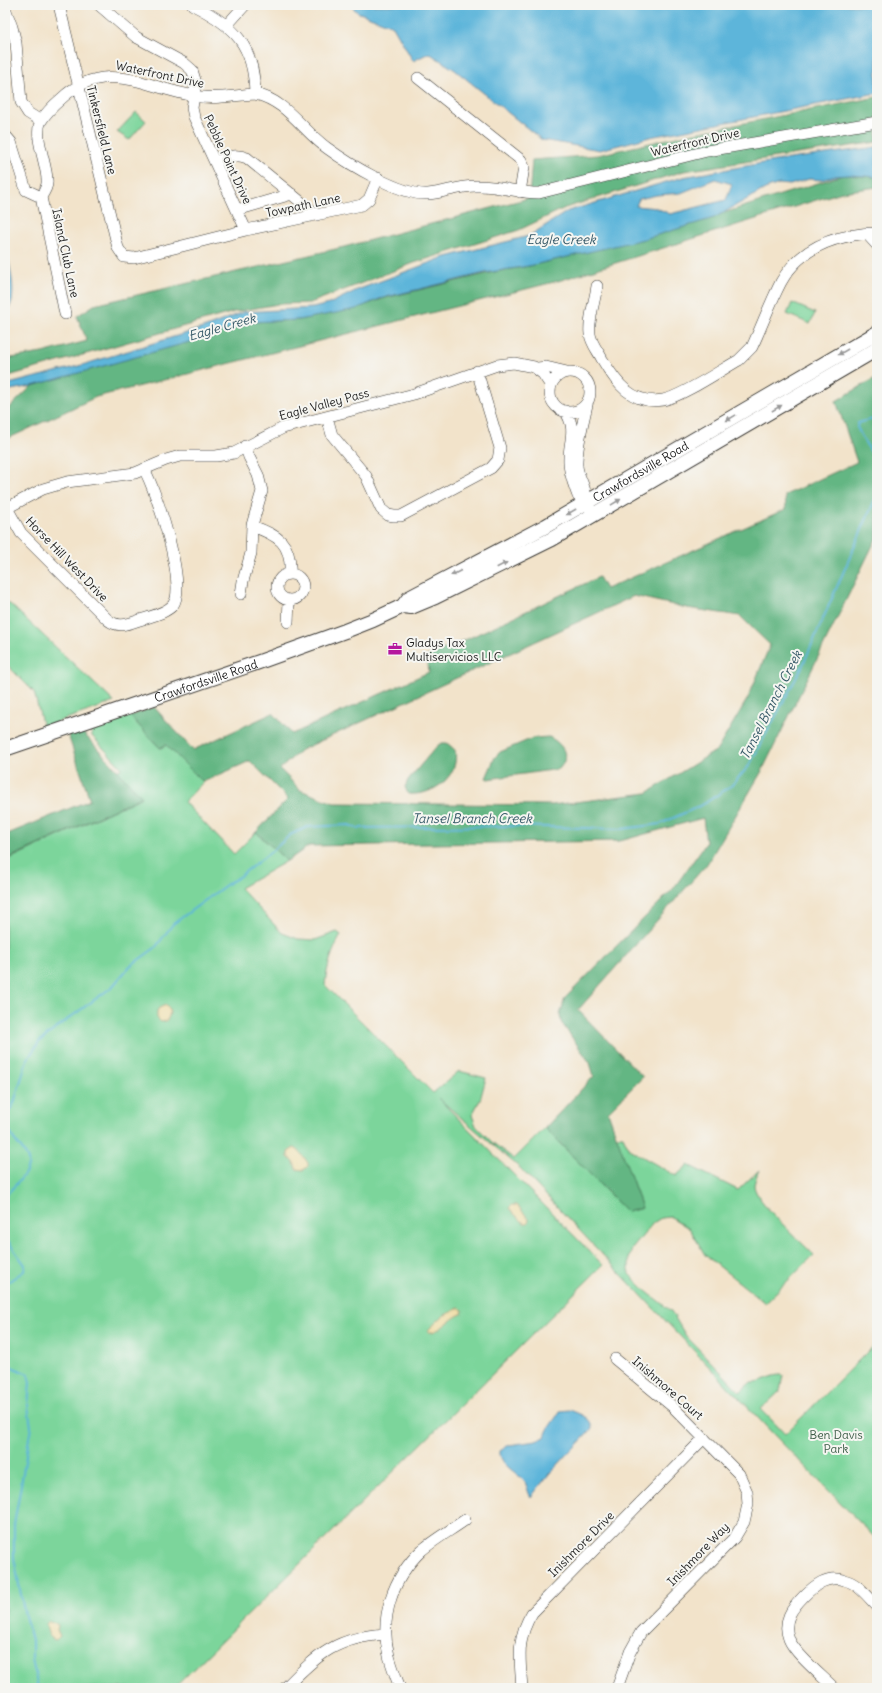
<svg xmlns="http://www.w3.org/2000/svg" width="882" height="1693" font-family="Delius,sans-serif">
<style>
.green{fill:#7bd59b;stroke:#4c785c}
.forest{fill:#64b683;stroke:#406950;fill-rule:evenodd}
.sand{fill:#eeda9e;stroke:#857b5d}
.water{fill:#5db5da;stroke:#3c687b;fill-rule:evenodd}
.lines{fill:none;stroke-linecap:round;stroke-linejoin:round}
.stream{stroke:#5db5da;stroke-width:2}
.minor-casing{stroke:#3c3a36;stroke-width:12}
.major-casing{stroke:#3c3a36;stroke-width:16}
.minor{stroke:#fff;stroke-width:11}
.major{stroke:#fff;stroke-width:14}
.oneway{fill:#999}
.labels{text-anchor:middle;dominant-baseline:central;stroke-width:4;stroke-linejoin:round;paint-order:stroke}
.street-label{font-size:12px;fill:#1c1c1c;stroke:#f6f6f2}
.poi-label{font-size:12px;fill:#1c1c1c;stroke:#f6f6f2;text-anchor:start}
.park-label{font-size:12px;fill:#3d5d48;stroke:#f6f6f2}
.water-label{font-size:13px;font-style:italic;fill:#365968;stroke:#f6f6f2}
</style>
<rect width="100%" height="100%" fill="#f6f6f2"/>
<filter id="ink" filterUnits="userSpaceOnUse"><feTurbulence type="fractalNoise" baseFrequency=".025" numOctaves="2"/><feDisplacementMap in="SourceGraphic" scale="8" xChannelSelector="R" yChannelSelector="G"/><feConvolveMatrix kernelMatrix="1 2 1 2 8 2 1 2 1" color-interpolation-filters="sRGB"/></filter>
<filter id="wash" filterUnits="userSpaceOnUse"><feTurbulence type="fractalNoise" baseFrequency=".012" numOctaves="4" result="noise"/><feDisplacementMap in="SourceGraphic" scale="16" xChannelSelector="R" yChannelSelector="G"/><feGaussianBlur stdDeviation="0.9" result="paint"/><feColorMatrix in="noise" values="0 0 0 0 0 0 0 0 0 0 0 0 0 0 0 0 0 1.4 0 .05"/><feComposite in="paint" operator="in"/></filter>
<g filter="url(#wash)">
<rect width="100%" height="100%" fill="#f2e3ca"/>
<path class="green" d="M136,112L146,121L129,140L117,132Z
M792,303L815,313L810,324L787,314Z
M5,601L10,604L114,702L43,727L34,692L5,663Z
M130,716L160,748L166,745L203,782L184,802L234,854L256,832L287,861L240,888L282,933L298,939L315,940L337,932L341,935C332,951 327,966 325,985L433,1093L459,1071L486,1078L480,1100L472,1115L476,1126L493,1143L514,1159L545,1128L627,1212L642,1208L616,1136H623L629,1149L676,1176L688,1165L738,1190L759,1170C757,1174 755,1180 754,1185C754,1201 802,1242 814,1255L765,1303L705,1255L690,1229L671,1217L661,1218L653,1223L632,1249L629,1257V1274L646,1291L671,1311L686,1336L740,1392L751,1382C763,1383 771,1374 783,1375L780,1391L761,1409L785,1434L877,1342V1540L779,1440L520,1168L438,1098L603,1265L174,1688H5V861L142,797L117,771L122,768L92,736L91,731Z"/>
<path class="forest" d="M877,97V142L684,171L565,208L519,230L414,263L310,303L278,304L234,312L5,377V359L42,353L87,341L77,316L94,305L344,247L529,198L532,160L598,155L694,133Z
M843,175L877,177V187L842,192L558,281L96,397L5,440V412L32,386L251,322L298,320L362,306L385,298L494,272L529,266L658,234Z
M877,377V537L762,771L707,864L578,1010L643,1077L608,1112L642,1208L627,1212L545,1128L594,1076L590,1063L561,1022L560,1015L565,998L673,889L706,843L703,818L620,841L309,846L287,861L256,832L288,799L250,761L203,782L166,745L160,748L130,716L154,707L193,750L273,713L292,734L429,672L426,657L465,640L599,577L606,589L786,509L785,495L857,462L836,401ZM634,596L687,608L740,616L770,645L748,698L717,750L647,793L552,805L334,803L300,790L280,769L301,750Z
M76,725L142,797L5,860V835L90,800L66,729Z
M549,737C563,744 571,756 559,769L488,779L486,778L495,757L500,752L533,738Z
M441,743H447L455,750C460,777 433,796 408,794L405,787L408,780L436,747Z"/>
<path class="sand" d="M166,1005C172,1009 170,1017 166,1021L161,1022L157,1018V1011L159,1008Z
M294,1148C299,1149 305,1159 308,1163V1167L303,1170L296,1169L294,1162L288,1157V1152Z
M512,1205H517L529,1219L528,1223H524L510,1210L509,1208Z
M459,1308L463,1310L462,1314C451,1317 439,1334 428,1332L429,1329L443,1316Z
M49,1621L53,1622L58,1625L57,1630L60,1636L56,1640C49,1639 47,1631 46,1624Z"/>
<path class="water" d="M351,5H877V93L650,137L600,150L542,140L455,70L429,53L413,61L393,26L357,12Z
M877,147V177L850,175L835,176L821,180L809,179L790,185L779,184L765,189L714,218L644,239L529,266L485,273L420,289L382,298L356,309L336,313L298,320L251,322L197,340L32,386L5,391V385L82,365L206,327L244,312L313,308L329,304L357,290L442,258L529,236L568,211L683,177L775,161ZM715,179L732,184L726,200L670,214L657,208L636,206L639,199L657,195L681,193Z
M5,244C8,261 21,301 5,313Z
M570,1410C579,1414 592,1417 592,1429L549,1474L531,1497C527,1492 528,1485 523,1480C515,1471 499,1464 500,1451L509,1445L536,1441L545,1437C548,1426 555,1420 560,1411Z"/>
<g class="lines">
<path class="stream" d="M877,418L858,423L857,427L864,441L877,461
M5,1118L14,1103L27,1060L39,1042L64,1022L112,987L130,966L155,948L173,924L230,882L236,879L271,852L290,835L307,827L349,825L356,828L511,826L622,829L660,824L702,805L731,786L749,766L802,667L877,495
M5,1122C6,1127 10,1131 12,1136C16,1143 23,1149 27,1157C34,1170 13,1187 5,1196
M5,1237L25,1265L24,1271L5,1284
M5,1364L28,1374L30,1382L28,1406L31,1427L14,1525V1558L25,1616L32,1640V1659L38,1688"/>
</g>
</g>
<g filter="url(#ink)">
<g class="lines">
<defs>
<path id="minor" d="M59,5L118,248L124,257L134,258L246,230L362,205L369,199L378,178
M99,5L136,37L184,63L192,70L196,83L192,108L194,117L246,230
M193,5C235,26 254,45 255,94
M5,8L12,27L16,43L21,102L28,113L41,121
M227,25L245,5
M418,78L521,160L524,167L520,192
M5,135L11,142L26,190L41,197
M215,162C226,157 236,153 247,158L317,215
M41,197C44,192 48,186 47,180C47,164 33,135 41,121C46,113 54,105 61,99C105,57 146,88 195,96C214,100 236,95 255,94C286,100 303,131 327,148C349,164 401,196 428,194C446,192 462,185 479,186C500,186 519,193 539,193L707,151L877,122
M41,197L65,314
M237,210L292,194
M866,233L877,245
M597,286C595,301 588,319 590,334C591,343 598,351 602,359C616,383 632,405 663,400C681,397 721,370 739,360L752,347C762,326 770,303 781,282C801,246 839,234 877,233
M538,368L546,367L567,372
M550 392a20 20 0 1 1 40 0a20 20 0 1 1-40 0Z
M565,411C578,430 568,442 569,462C569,474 574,485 578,496L585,499L590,509
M327,417L332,435L366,476L381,509L388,515L394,516H401L491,468L498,460L500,448L477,371
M585,499C587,487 578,478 577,466C576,446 584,420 588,400
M7,508L21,533L108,620C119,629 130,623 143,619C152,616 166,613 173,605C188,586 156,490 144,469
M5,509L43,489L67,482L135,473L166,460L180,456H216L234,453L283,428L414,394L497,365L514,363L534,367L543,374L551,386
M252,526C278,535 292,543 290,574
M277 587a13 13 0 1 1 26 0a13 13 0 1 1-26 0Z
M241,594L243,581L251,553L252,525L262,491L258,475L249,457L245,446
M288,622L289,601
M615,1359L672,1406L739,1474L747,1492L748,1504L744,1522L735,1537L641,1632L630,1652L617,1688
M285,1688C318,1654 337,1637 386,1634
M400,1688C396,1677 392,1667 389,1656C379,1617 393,1577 422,1550C435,1539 451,1530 465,1520
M522,1688C520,1659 516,1639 532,1613L704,1438
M834,1688C822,1676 794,1653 789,1639C782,1621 792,1608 804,1596C815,1585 827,1575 844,1580C858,1583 867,1596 877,1606"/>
<g id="major">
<path d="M403,606L411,607L435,597L552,539L877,349"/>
<path id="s1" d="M5,749L259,662L345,631L373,620L403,606L409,598L546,526L877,333"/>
</g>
</defs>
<use href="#minor" class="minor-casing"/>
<use href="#major" class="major-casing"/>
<use href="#minor" class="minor"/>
<use href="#major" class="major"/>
</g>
<defs><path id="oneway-solid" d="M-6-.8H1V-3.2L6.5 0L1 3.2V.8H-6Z"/></defs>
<g class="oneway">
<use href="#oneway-solid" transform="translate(843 352) rotate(150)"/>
<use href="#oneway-solid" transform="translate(777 408) rotate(-30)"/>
<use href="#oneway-solid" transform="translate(731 418) rotate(149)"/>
<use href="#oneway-solid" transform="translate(616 502) rotate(-31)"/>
<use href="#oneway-solid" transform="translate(571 512) rotate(150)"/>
<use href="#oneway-solid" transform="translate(502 565) rotate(-27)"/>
<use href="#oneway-solid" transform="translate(456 573) rotate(153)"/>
</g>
</g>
<defs>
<symbol id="office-bare" viewBox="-9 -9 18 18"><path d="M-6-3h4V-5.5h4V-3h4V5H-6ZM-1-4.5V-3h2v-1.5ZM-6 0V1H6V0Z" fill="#b5179e" stroke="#f6f6f2" stroke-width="2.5" paint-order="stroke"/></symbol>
</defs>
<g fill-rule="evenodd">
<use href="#office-bare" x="385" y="639" width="20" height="20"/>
</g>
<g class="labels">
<g class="street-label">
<text transform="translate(160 74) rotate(12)">Waterfront Drive</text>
<text transform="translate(102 130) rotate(76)">Tinkersfield Lane</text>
<text transform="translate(695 142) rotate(-13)">Waterfront Drive</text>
<text transform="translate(228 159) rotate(65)">Pebble Point Drive</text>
<text transform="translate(303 205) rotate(-12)">Towpath Lane</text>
<text transform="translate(66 253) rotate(78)">Island Club Lane</text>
<text transform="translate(324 404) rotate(-15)">Eagle Valley Pass</text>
<text stroke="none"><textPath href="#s1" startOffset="697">Crawfordsville Road</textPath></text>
<text transform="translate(67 559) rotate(46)">Horse Hill West Drive</text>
<text stroke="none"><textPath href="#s1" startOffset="212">Crawfordsville Road</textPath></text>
<text transform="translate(668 1388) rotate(41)">Inishmore Court</text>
<text transform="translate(581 1544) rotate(-45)">Inishmore Drive</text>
<text transform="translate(698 1554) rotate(-46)">Inishmore Way</text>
</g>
<g class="poi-label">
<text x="406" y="642">Gladys Tax<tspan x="406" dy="14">Multiservicios LLC</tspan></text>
</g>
<g class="park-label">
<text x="836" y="1434">Ben Davis<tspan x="836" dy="14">Park</tspan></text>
</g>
<g class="water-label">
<text x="561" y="239">Eagle Creek</text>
<text transform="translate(222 327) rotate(-16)">Eagle Creek</text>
<text transform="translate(771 705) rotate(-63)">Tansel Branch Creek</text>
<text x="472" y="818">Tansel Branch Creek</text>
</g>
</g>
<rect width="882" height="1693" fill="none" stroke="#f6f6f2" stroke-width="20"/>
</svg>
